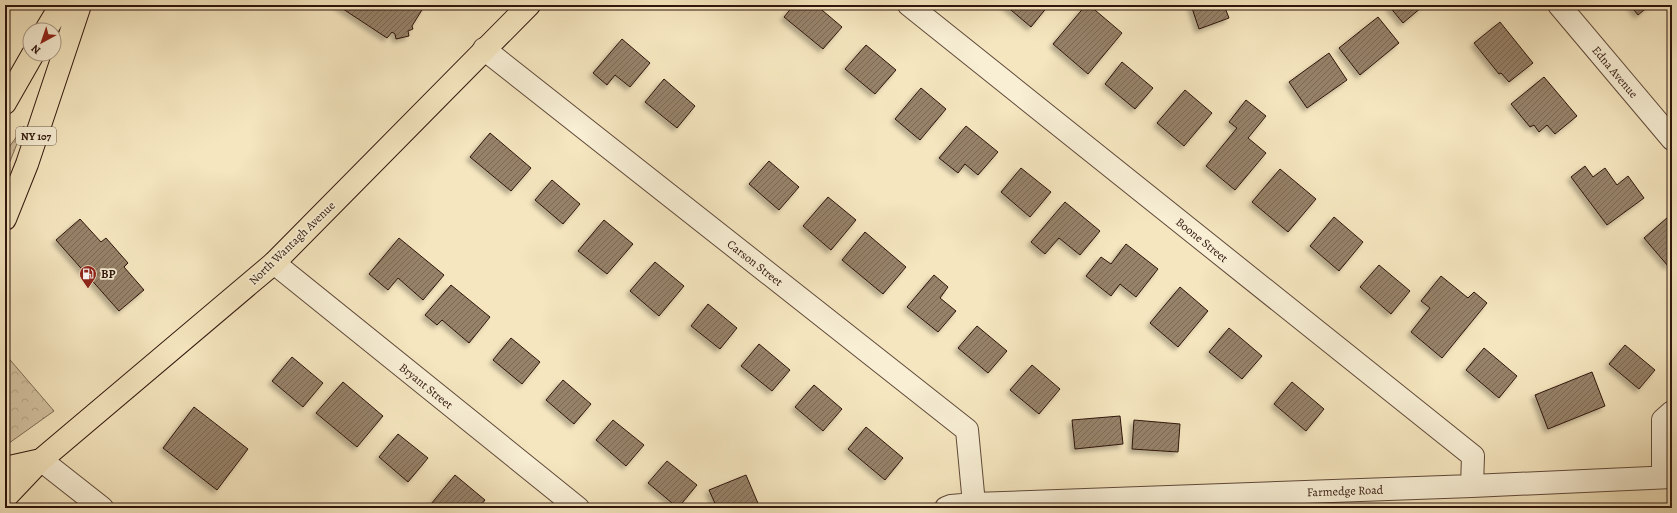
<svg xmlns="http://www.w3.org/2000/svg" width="1677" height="513" font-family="Alegreya,serif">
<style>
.grass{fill:url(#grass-dots);stroke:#816c56}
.park{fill:url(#park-crowns);stroke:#816c56}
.building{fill:url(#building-hatch);stroke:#2f150c;filter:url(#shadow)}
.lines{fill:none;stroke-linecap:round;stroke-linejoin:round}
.minor-casing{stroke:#604939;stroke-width:24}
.major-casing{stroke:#2f150c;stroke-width:24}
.minor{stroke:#f8efd5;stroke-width:22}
.major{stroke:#f5e6bf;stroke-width:22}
.labels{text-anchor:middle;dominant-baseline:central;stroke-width:3.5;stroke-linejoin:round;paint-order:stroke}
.shield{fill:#f8efd5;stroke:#6b5648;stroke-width:1}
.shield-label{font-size:11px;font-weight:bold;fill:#2f150c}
.street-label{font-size:12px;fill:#2f150c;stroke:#f8efd5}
.poi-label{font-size:12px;font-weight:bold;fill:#2f150c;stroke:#f8efd5;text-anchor:start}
</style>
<defs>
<pattern id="grass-dots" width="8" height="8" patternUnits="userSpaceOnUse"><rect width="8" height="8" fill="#d3c2a1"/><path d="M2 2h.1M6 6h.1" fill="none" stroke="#b5a689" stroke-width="1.8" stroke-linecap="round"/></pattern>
<pattern id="park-crowns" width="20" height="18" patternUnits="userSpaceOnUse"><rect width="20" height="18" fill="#d3c2a1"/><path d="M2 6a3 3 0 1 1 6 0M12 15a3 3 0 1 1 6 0" fill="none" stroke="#b5a689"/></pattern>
<pattern id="building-hatch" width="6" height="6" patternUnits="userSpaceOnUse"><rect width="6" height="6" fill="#968269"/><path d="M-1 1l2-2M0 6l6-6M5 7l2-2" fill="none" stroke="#7b6955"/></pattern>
<filter id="shadow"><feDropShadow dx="-3.5" dy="3.5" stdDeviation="2" flood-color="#0004"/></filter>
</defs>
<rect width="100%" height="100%" fill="#f5e6bf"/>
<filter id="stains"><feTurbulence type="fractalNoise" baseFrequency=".005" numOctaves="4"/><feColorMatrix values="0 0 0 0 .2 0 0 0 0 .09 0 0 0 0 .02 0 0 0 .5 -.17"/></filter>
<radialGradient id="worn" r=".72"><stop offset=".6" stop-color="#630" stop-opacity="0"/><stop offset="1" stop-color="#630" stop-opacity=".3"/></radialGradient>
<path class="grass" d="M24,126L5,174V153Z"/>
<path class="park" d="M5,354L54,411L5,446Z"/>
<path class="building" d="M337,5H425L412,26L413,29L408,31L409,36L396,39L395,34L392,32L387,38Z
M794,5H816L842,27L823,49L784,17Z
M1005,5H1047L1048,6L1031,27Z
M1086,5H1089L1122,33L1088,74L1053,44Z
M1191,5H1224L1229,18L1199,29Z
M1390,5H1421L1422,7L1403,23L1389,6Z
M1630,5H1650L1638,15Z
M1378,17L1399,43L1360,75L1339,48Z
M1500,22L1533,63L1509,82L1501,73L1499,74L1474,43Z
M622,39L650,63L630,87L615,75L607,85L593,73Z
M866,45L896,70L875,94L845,69Z
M1329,53L1347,80L1307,108L1289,82Z
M1122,62L1153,88L1135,109L1105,84Z
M1544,77L1577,116L1555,134L1547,125L1539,132L1534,125L1530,127L1511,104Z
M664,79L695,106L677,128L645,102Z
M921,88L946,109L920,140L895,119Z
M1185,90L1212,113L1184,146L1157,123Z
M1246,100L1266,116L1248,138L1266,153L1235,190L1206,166L1237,128L1229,122Z
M966,126L998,152L978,175L965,164L958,173L939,158Z
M490,133L531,168L511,191L470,157Z
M769,161L799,187L779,210L749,184Z
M1585,166L1593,177L1605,168L1617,185L1628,176L1644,198L1607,225L1571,177Z
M1021,168L1051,192L1030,217L1001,192Z
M1280,169L1316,199L1288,232L1252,202Z
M552,180L580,204L563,224L535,200Z
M828,197L856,220L831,250L803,226Z
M1065,202L1100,231L1080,255L1059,238L1045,254L1031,242Z
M1334,217L1363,242L1339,271L1310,246Z
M1668,217L1672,222V263L1668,266L1644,238Z
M80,219L101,242L106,238L128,263L124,267L144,290L119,311L56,240Z
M604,220L633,244L607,274L578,251Z
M865,232L906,267L883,294L842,260Z
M399,238L444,275L423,300L398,278L388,290L369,274Z
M1126,244L1158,269L1136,297L1120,284L1111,296L1086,276L1101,257L1111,264Z
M655,262L684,286L659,316L630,291Z
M1379,265L1410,291L1391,314L1360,287Z
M934,275L948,287L940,298L956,311L938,332L907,307Z
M1441,276L1468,298L1474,292L1487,303L1442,358L1411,332L1430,308L1421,301Z
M451,285L490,317L469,343L442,320L437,325L425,315Z
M1180,287L1208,311L1178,347L1150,323Z
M708,304L737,328L720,349L691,326Z
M977,326L1007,351L988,373L958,348Z
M1229,328L1262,356L1242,379L1209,352Z
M511,338L540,362L522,384L493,360Z
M759,344L790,370L772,391L741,366Z
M1625,345L1655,370L1639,389L1609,364Z
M1484,348L1517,376L1499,398L1466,370Z
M292,357L323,383L303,407L272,381Z
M1032,365L1060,389L1039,414L1010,390Z
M1592,372L1605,406L1548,429L1535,395Z
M563,380L591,404L574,424L546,400Z
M343,382L383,416L357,447L316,413Z
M1292,382L1324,409L1306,431L1274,404Z
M814,385L842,409L823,431L795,407Z
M194,407L248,449L217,490L163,448Z
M1120,416L1123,444L1075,449L1072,420Z
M613,420L644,445L626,466L596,440Z
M1134,420L1180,424L1178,452L1132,449Z
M866,427L903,458L885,480L848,449Z
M398,434L428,458L408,482L379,457Z
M667,461L697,485L678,508L648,483Z
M455,475L485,500L479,508H437L431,504Z
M746,475L760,508H717L709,490Z"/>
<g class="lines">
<defs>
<path id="minor" d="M909,5L1473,456L1472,486
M1559,5L1672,139
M484,49L967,430L974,504
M274,263L578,508
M41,460L102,508
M1663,477V420L1672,412
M946,508L951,506L974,504L1472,486L1672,477"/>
<path id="major" d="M46,30L61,5
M5,103L33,54
M5,219L27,164L80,5
M5,468L41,460
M5,498L41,460L274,263L529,5"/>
</defs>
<use href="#minor" class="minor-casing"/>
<use href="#major" class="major-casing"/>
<use href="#minor" class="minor"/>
<use href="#major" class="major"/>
</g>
<defs>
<symbol id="fuel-pin" viewBox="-11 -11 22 30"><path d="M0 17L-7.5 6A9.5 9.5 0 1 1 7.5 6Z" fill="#8f2418" stroke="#f8efd5"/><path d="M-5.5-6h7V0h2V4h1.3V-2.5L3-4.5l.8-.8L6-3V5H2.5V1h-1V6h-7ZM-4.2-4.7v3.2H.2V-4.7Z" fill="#fff"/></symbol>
</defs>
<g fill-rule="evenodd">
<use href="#fuel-pin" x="78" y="264" width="20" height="27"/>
</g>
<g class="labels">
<rect class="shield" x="16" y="127" width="40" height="18" rx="3"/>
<g class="shield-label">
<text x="36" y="136">NY 107</text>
</g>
<g class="street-label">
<text transform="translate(1615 72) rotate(50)">Edna Avenue</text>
<text transform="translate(1202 240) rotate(39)">Boone Street</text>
<text transform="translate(292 243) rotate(-44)">North Wantagh Avenue</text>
<text transform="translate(755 263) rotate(38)">Carson Street</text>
<text transform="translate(426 386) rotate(39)">Bryant Street</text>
<text transform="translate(1345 491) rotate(-2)">Farmedge Road</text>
</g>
<g class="poi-label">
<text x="101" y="274">BP</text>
</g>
</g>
<rect width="1677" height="513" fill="none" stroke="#f5e6bf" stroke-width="20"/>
<rect x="6" y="6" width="1665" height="501" fill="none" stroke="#2f150c" stroke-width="2"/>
<rect x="10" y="10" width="1657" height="493" fill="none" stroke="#2f150c"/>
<g transform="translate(42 42) rotate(220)"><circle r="19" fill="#f8efd5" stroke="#a89885"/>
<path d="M0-3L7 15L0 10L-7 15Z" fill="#8f2418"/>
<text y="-6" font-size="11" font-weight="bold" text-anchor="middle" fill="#2f150c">N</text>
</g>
<rect width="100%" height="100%" filter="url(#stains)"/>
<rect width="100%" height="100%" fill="url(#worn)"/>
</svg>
